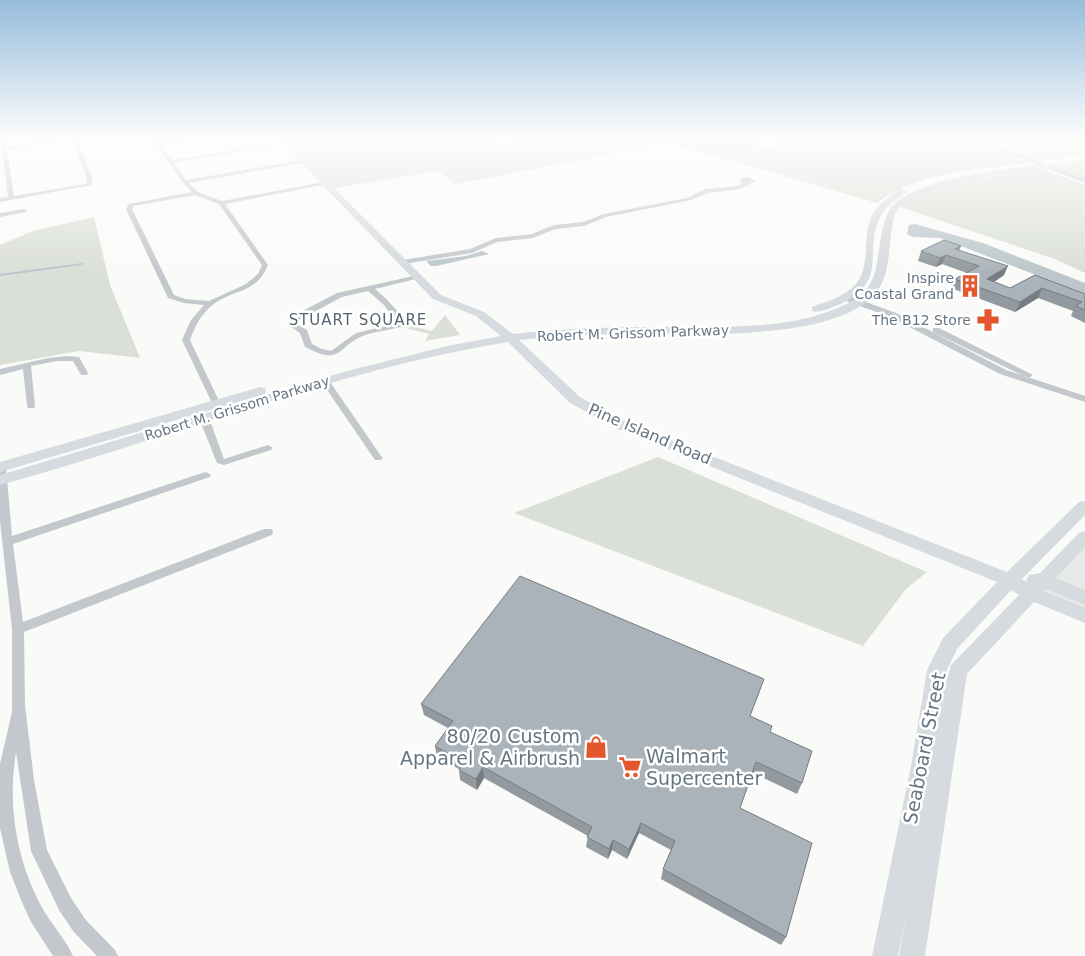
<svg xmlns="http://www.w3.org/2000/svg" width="1085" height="956" font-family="'DejaVu Sans',sans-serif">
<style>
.built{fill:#e8e9e9}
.green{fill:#dadfd7}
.water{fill:#bbc7cb}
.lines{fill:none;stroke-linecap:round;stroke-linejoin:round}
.stream{stroke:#bbc7cb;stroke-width:2}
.street{fill:#c3c8cc;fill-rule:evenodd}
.secondary{fill:#d6dbdf;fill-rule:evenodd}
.wall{fill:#929a9f}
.shaded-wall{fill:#777d82}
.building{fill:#aab3b9;stroke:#777d82}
.labels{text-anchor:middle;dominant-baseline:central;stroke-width:5;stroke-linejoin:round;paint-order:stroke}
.far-poi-label{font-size:14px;fill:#657683;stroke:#fff;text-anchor:end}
.far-street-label{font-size:14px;fill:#657683;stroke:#fff}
.far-neighbourhood-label{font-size:15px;letter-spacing:1px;fill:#57646e;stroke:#fff}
.street-label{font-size:16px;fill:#657683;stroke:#fff}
.near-poi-label{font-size:19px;fill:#657683;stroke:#fff;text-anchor:end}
.near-street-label{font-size:19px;fill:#657683;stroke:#fff}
</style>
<rect width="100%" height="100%" fill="#fafaf8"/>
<path class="built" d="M1085,538V616L1032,594Z"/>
<path class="green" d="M282,140H488L494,144H511L510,140H645L661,144L456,184L438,171L329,189Z
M770,140H1085V155L1035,162L995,149L1028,163C978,170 919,171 877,203L709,154L781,145Z
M1085,162V181L1048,167Z
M1041,168L1085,185V273L1052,258L897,206L937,186Z
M94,217L110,285L140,358L79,351L0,365V245L33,231Z
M445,315L460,335L425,341L429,334L401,327L404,324L432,331Z
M658,457L927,572L906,589L863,646L514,513Z"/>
<path class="water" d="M655,140L755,141L763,148L709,154Z
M915,224L983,243L1085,283V294L940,238L913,237L907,234L909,225Z
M482,251L489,254L436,266H431L426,261L466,256Z"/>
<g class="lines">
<path class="stream" d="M0,275L82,264"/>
<path class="street" d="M1,140H5L6,147L59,140H68L7,150L14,196L86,184L87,179L73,140H77L93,179L91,185L0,202V198L8,197L2,150H0V148L2,147Z
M153,140H157L159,143L190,140L188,141L161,145L172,160L286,142L288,143L174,163L186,180L303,160L306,162L189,183L198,192L222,201L324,182L327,184L225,204L268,265C257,291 242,288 220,300C204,309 196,323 190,340L220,403L216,406L212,403L182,340L191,320L204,305L184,303L168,298L126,209L129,204L192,192L183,183ZM195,195L219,204L262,265L258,274L246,284L209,301L185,299L174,295L132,209L133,206Z
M961,140H967L1014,152L1085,179V183L1010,154Z
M748,177L756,181L740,189L707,193L691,200L606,217L584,226L555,229L533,238L497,242L472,253L403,264L400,262L403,260L470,249L496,238L532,234L554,225L583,222L604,214L687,198L706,189L737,186L742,184L739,179Z
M24,209L27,211L26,212L0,217V213Z
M418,275L420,276V278L375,289C386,298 397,309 404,321L401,327C389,330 377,331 365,335C336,346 343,367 305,347L300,333L290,326L289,321L293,316L337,293ZM368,291L384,305L396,321L395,324L356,333L331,351L322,349L312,344L307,330L298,325L297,321L299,320L342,297Z
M841,295H847L896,313L1006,370L1085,396V402L1000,374L890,317L841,299Z
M933,328H939L1033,375L1029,378L1026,377L933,332Z
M67,356L79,357L88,373L87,375H81L73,361H57L31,366L35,406L34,408H28L27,406L23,369L0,375V369L48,358Z
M325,378L328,379L381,456L383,458L381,460H375L321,381Z
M204,415L209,418L224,459L268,445L273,448L271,450L224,465L217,463L199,418Z
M0,464L4,465L6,467L12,536L202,473L206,472L211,475L210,477L13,544L23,622L264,529H272L273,532L272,535L24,632L25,705L34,780L47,850L71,898L85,919L115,950L118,956H97L73,931L59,910L31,851L16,752C7,806 17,864 44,911C53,926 66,940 73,956H53L31,922L21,900L10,872L0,828V764L12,712V629L0,521Z"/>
<path class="secondary" d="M279,140H286L441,295L484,312L513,334C563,328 613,327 664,327C723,326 785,331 840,307C883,289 874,265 883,227C885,220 887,212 892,206C924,173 1039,165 1085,160V164C1047,169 914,179 895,214C887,240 893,273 875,294C832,343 687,333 625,334C590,334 555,336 519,340L580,397L628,423L1007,572L1079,502L1085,501V515L1022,579L1028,583L1026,580L1029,575L1040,573L1079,533L1085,531V547L1056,578L1085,590V605L1046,589L1044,591L1085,608V623L1034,602L967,674L925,956H899L907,909L898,956H872L911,766L927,670L943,638L997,582L618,429L570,403L508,342C334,370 169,439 0,485V475L347,371L447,346L501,336L476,316L433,299ZM1011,590L1019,595L951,665L943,693L947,670L957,649Z
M900,189L907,191C899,199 888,203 882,214C860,251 893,280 838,305C830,308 820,313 812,311V307C826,302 843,297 854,286C873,267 860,234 874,212C881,202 890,196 900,189Z
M260,387L265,388L266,391L265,394L0,472V462Z"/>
</g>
<path class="wall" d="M961,246L959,251L1004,275L994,282L1010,288L1035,275L1085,294V323L1071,316L1073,311L1038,298L1015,312L951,288L955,279L967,273L942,264L936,267L918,261L921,251Z
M760,691L750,716L770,732L802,783L797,794L753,773L740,808L786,937L781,945L661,879L663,869L671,850L639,833L627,859L612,850L608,859L586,847L588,836L484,778L477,790L460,780L459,769L437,757L435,746L448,728L424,715L421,704Z"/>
<path class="shaded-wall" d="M946,255L942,264L936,267L940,258Z
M1008,266L1004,275L983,289L987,279Z
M1042,288L1038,298L1015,312L1020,302Z
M483,767L484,778L477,790L476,779Z
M641,823L639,833L627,859L629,849Z
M613,840L612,850L608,859L609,849Z"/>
<path class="building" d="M944,240L961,246L955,249L1008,266L987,279L1010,288L1035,275L1085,294V310L1076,306L1082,302L1042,288L1020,302L955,279L979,266L946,255L940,258L921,251Z
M520,576L764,679L750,716L772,726L770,732L812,751L802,783L756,762L740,808L812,843L786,937L663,869L675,841L641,823L629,849L613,840L609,849L587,837L592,827L483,767L476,779L459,770L464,762L435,746L453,721L421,704Z"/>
<linearGradient id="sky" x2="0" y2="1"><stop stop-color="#96bcdc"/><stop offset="0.51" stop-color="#fdfdfc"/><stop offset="1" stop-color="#fdfdfc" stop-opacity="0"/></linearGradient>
<rect width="1085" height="273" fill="url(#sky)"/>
<defs>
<symbol id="building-bare" viewBox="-9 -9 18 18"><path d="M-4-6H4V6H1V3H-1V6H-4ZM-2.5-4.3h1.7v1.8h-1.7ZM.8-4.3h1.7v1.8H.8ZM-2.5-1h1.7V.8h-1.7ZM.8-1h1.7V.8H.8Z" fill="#e4572e" stroke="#fff" stroke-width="2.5" paint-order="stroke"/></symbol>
<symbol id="pharmacy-bare" viewBox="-9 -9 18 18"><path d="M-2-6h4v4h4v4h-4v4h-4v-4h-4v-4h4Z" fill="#e4572e" stroke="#fff" stroke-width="2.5" paint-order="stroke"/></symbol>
<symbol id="shop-bare" viewBox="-9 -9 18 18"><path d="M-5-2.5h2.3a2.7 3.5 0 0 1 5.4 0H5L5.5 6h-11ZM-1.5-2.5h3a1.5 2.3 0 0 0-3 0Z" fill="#e4572e" stroke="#fff" stroke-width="2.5" paint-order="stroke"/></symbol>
<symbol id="supermarket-bare" viewBox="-9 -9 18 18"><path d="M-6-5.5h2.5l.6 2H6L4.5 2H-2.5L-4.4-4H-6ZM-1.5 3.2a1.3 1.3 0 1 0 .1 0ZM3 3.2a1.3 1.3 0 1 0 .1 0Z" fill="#e4572e" stroke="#fff" stroke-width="2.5" paint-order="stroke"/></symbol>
</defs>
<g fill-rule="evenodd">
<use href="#building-bare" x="954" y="270" width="32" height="32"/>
<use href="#pharmacy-bare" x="972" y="304" width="32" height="32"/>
<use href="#shop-bare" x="580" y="731" width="32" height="32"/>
<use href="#supermarket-bare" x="614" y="751" width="32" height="32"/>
</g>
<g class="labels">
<g class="far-poi-label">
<text x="954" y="278">Inspire<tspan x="954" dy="16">Coastal Grand</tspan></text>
<text x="971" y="320">The B12 Store</text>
</g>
<g class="far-street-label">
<text transform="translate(633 333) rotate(-2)">Robert M. Grissom Parkway</text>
<text transform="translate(237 408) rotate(-17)">Robert M. Grissom Parkway</text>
</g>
<g class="far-neighbourhood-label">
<text x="358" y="320">STUART SQUARE</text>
</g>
<g class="street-label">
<text transform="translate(650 434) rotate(23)">Pine Island Road</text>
</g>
<g class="near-poi-label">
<text x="580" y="736">80/20 Custom<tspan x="580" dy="22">Apparel &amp; Airbrush</tspan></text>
<text x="646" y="756" text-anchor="start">Walmart<tspan x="646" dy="22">Supercenter</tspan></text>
</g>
<g class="near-street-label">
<text transform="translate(924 748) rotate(-79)">Seaboard Street</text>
</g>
</g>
</svg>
